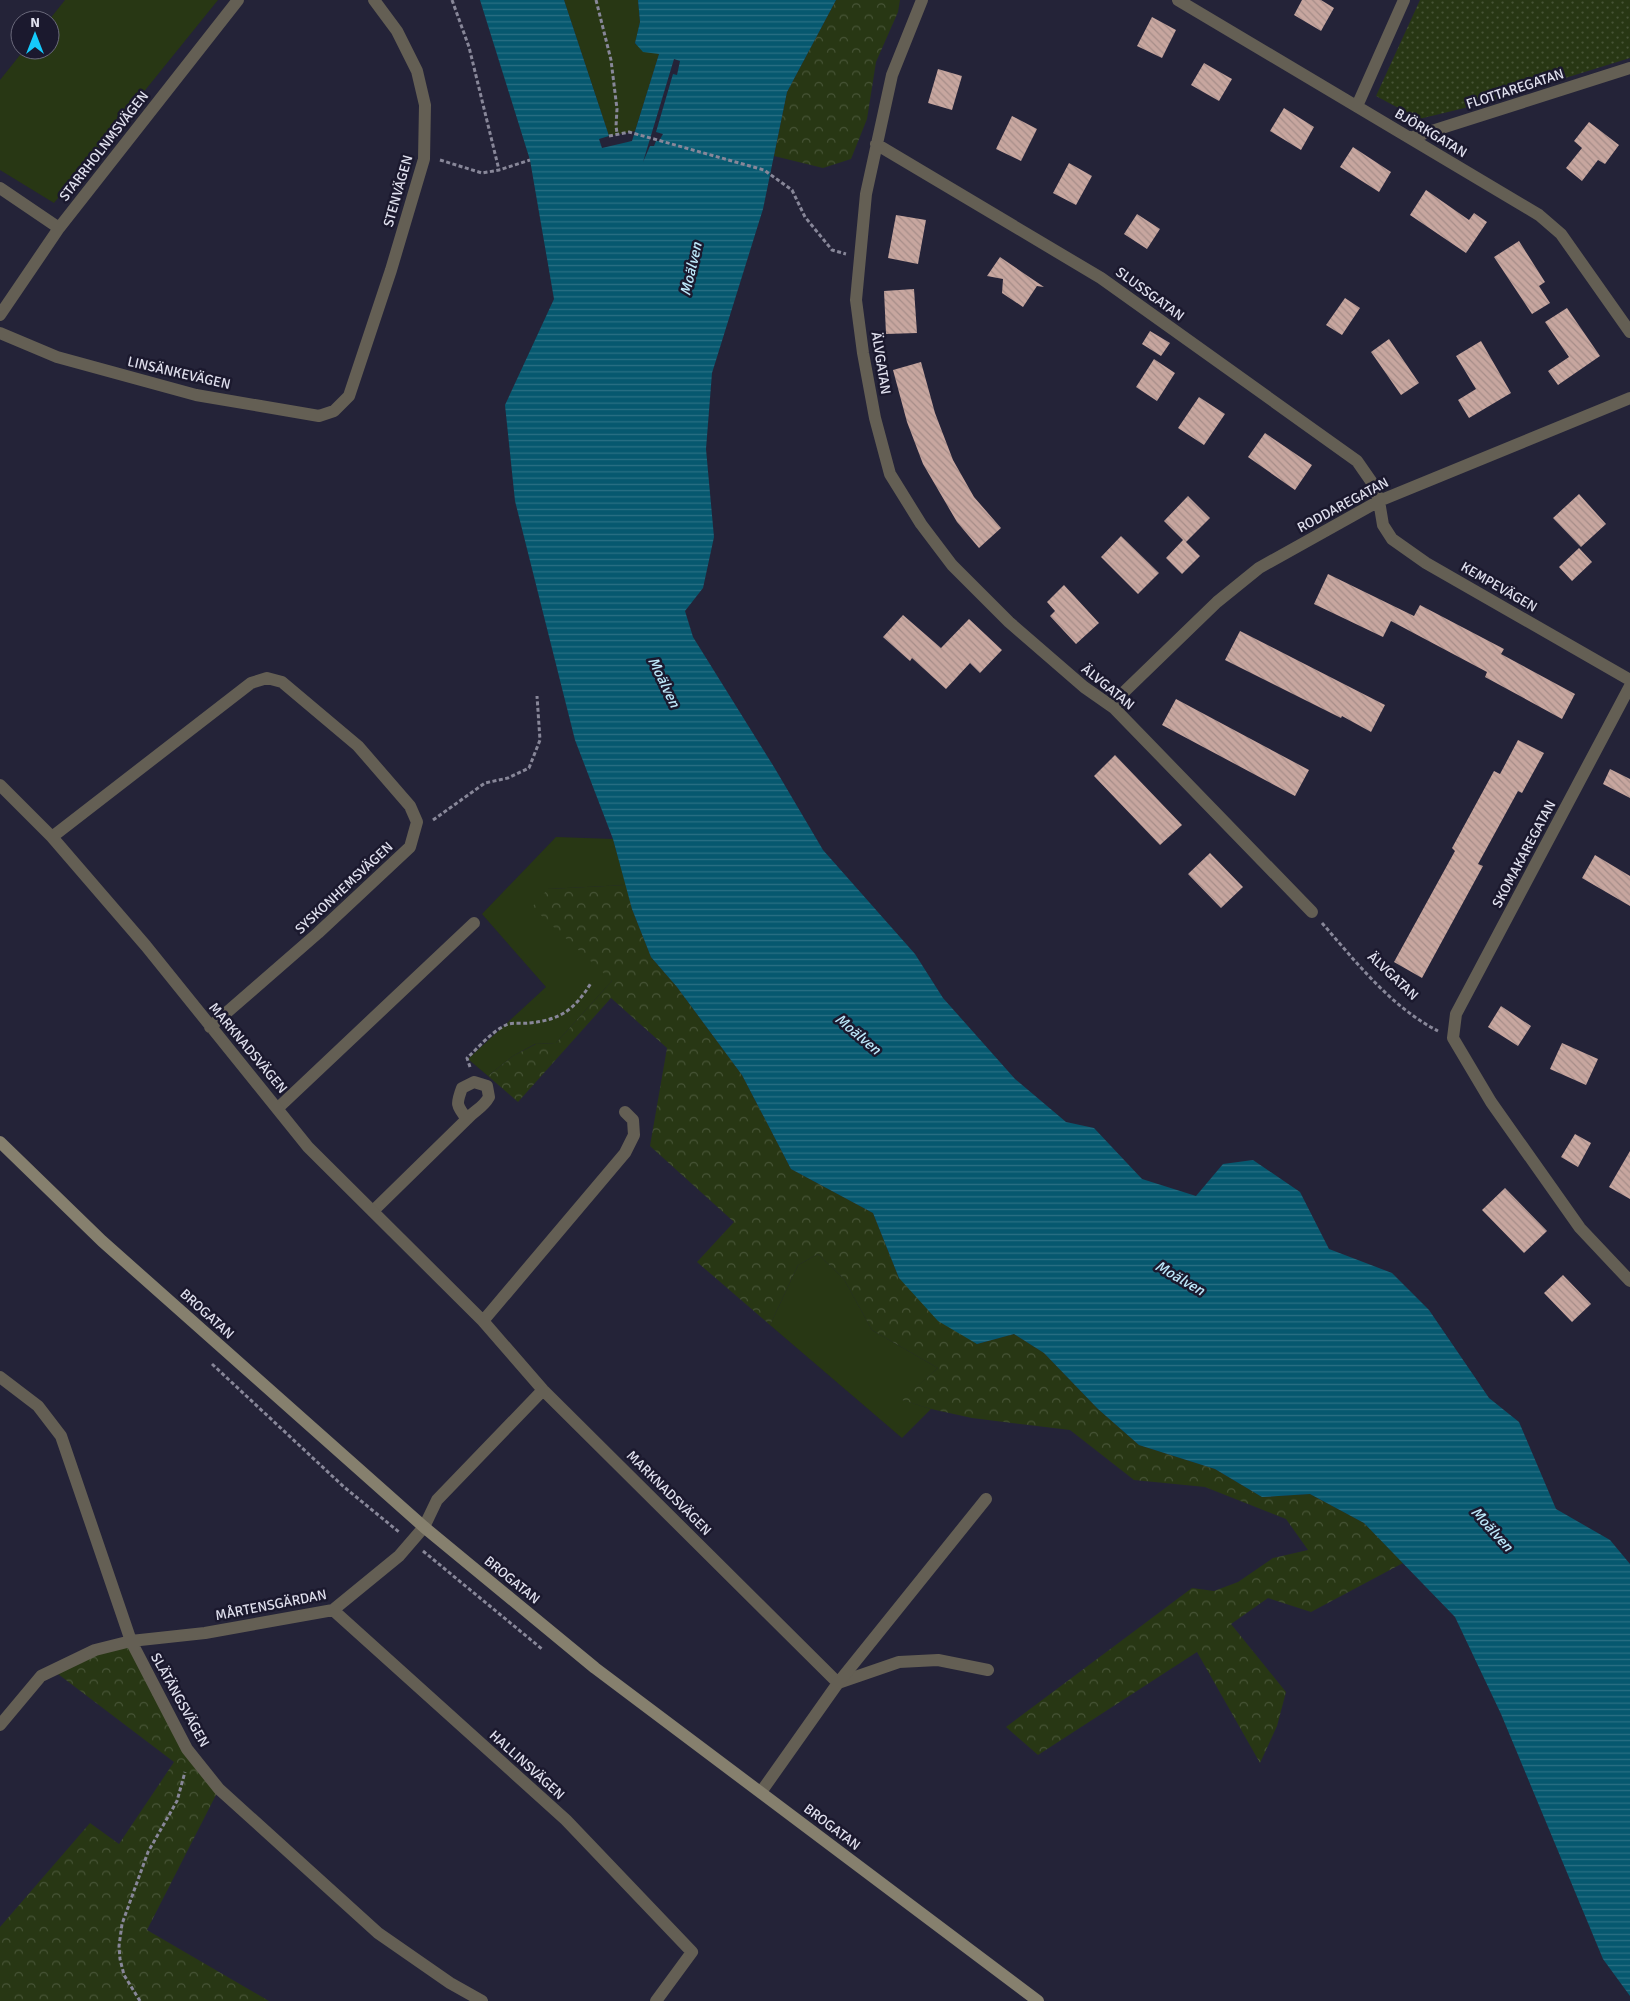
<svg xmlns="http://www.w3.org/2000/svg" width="1630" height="2001" font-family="Signika,sans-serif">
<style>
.grass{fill:#283714}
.forest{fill:url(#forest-crowns)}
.park{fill:url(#park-dots)}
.water{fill:url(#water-rules);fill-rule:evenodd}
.building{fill:url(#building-back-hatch)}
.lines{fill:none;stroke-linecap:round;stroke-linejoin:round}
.path{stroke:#888799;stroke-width:3;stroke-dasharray:4 2.5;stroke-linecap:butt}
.service{stroke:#645f54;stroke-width:12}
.minor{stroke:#645f54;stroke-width:12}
.secondary{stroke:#86806e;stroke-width:12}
.labels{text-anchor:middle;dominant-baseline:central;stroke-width:5;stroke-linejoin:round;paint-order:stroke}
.street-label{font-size:14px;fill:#e0e0ee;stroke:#1b192e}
.water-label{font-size:15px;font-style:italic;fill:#bde8fa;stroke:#1b192e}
</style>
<defs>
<pattern id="forest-crowns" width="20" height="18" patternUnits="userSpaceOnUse" patternTransform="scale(1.25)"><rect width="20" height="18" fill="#283714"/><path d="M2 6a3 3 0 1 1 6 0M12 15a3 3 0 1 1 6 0" fill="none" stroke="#475436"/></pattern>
<pattern id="park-dots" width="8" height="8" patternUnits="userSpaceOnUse" patternTransform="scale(1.25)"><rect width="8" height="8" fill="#283714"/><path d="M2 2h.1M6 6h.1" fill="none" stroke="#475436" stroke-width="1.8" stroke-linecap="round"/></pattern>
<pattern id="water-rules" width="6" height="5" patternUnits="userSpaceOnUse" patternTransform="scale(1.25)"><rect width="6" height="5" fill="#06586f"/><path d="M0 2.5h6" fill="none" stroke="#2a7084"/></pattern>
<pattern id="building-back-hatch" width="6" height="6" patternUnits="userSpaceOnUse" patternTransform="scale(1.25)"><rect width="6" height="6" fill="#c7a69f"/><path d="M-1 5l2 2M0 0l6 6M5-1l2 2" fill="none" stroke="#a68d89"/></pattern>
</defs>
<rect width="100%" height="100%" fill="#242338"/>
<path class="grass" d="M65,0H218L54,203L0,170V80L24,50H50L49,20Z
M564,0H638L640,22L635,44L659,54L635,131L609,136Z
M556,837L613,839L626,885L548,889L612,981L556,1043L535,1044L513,1056L488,1076L468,1059L546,987L482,914Z
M818,1254L844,1279L872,1330L938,1368L903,1400L931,1409L902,1438L770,1325L798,1265Z"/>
<path class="forest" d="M836,0H900L898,12L876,62L867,119L851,159L823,168L774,156L787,92Z
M626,885L632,909L651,957L677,987L742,1075L791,1169L873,1213L899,1278L977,1344L1014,1334L1044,1353L1098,1409L1139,1445L1215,1469L1262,1497L1310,1494L1364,1523L1403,1563L1311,1612L1268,1598L1231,1624L1286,1692L1277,1726L1260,1763L1197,1652L1038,1755L1006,1727L1192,1588L1214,1591L1238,1582L1273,1558L1308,1550L1286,1519L1205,1487L1134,1480L1070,1430L972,1418L931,1409L902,1400L938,1368L872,1330L844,1279L818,1254L798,1265L770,1325L697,1262L734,1222L650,1146L667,1048L611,998L518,1102L488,1076L513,1056L536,1044L556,1043L612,981L532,907L548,889Z
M131,1641L178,1733L219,1789L147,1930L269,2001H0V1927L90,1823L119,1844L174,1762L54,1671Z"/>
<path class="park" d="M1420,0H1630V58L1481,104L1419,119L1376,96Z"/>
<path class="water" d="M480,0H564L609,136L599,139L602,148L632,141L659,54L643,52L635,43L640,22L638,0H836L787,92L763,209L712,373L706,449L714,537L703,588L685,611L693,637L774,767L823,850L915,954L943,998L1015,1079L1066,1122L1094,1128L1142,1179L1196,1196L1223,1164L1253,1160L1300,1192L1329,1249L1392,1273L1429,1310L1489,1398L1519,1422L1556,1509L1610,1540L1630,1564V1996L1603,1959L1501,1714L1455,1617L1364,1523L1310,1494L1262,1497L1215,1469L1139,1445L1098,1409L1044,1353L1014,1334L977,1344L938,1321L899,1278L873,1213L791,1169L742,1075L677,987L651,957L632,909L613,839L575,740L515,501L505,405L554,299L530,160ZM674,59L680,61L677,75L673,74L656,132L663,134L659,141H656L654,146H650L643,162Z"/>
<path class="building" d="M1302,0H1321L1334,8L1321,31L1294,15Z
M1152,17L1176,30L1162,58L1137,46Z
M1204,63L1232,79L1219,101L1191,85Z
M938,69L962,76L952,110L928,103Z
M1284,108L1314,127L1301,150L1270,131Z
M1012,116L1037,129L1021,161L996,149Z
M1589,122L1619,145L1605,164L1598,160L1582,181L1566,168L1582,148L1574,141Z
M1353,147L1391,172L1379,192L1340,167Z
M1069,163L1092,176L1076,205L1053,193Z
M1426,190L1469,220L1474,213L1487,222L1466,253L1410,215Z
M1137,214L1160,229L1147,249L1124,234Z
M896,215L926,220L918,264L888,258Z
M1519,241L1545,282L1539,286L1550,303L1532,314L1494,257Z
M1000,257L1044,287L1037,286L1023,307L1002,293L1003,279L987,276Z
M914,289L917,333L886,334L884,291Z
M1345,298L1360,308L1342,335L1326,325Z
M1567,308L1600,356L1558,385L1548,371L1569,357L1545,322Z
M1150,331L1170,343L1161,356L1142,344Z
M1389,339L1419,383L1401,395L1371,352Z
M1481,341L1511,393L1469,418L1458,400L1476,389L1456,356Z
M1154,359L1175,373L1157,401L1136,387Z
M921,362L935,413L953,460L974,497L1001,528L979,548L957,522L923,464L907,422L893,370Z
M1199,397L1225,414L1204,445L1178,428Z
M1265,433L1312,465L1295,490L1248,457Z
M1579,494L1606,524L1581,547L1553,518Z
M1188,496L1210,518L1186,542L1200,556L1182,574L1166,558L1183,540L1164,521Z
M1121,536L1159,573L1138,594L1101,557Z
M1579,548L1592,562L1572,581L1559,567Z
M1328,574L1414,616L1420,605L1504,649L1501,654L1575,694L1562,719L1485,677L1487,672L1391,621L1383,637L1314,604Z
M1064,585L1099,623L1076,644L1050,616L1055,611L1047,602Z
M903,615L941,648L969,619L1002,650L980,673L970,663L946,689L912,658L910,661L883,637Z
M1240,631L1385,705L1371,732L1342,716L1341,718L1225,660Z
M1176,699L1309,770L1295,796L1162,725Z
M1518,740L1544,753L1522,793L1518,791L1478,864L1483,866L1422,978L1394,962L1455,851L1452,848L1494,771L1500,774Z
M1115,755L1182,825L1160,845L1094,776Z
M1610,769L1630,779V798L1603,784Z
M1210,853L1243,887L1221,908L1188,874Z
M1595,855L1630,876V906L1582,878Z
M1501,1006L1531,1026L1518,1046L1488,1027Z
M1562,1043L1598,1059L1586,1085L1550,1069Z
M1575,1134L1591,1143L1578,1167L1561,1157Z
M1630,1151V1199L1609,1187Z
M1505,1188L1547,1231L1524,1253L1482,1210Z
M1563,1275L1591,1304L1572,1322L1544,1293Z"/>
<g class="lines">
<path class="path" d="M452,0L469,47L499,170
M596,0L611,60L617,109L616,126L617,133
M609,136L629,132L764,170L792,190L805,217L832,250L846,254
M440,160L482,173L499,170L530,160
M433,820L485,783L508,778L529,768L540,740L537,696
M1322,923C1356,962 1391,1007 1438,1031
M470,1067L467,1058C479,1047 491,1032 506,1025C512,1022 522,1024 529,1023C561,1020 575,1009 591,983
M212,1364L344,1487L399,1532
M423,1551L542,1649
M140,2001L124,1975L120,1959L119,1946L122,1924L148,1852L177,1801L185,1772"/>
<path class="service" d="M278,1108L474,923
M373,1211L467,1119C475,1110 483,1108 489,1097L487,1086L474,1082L462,1088C456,1104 456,1105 467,1119
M838,1683L899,1662L938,1660L988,1670"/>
<path class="minor" d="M922,0L892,75L866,194L856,300L863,353L875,418L890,474L921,524L952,565L1009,622L1084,687L1114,708L1312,912
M1178,0L1539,215L1561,234L1630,332
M1357,106L1404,0
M1410,138L1630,68
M876,144L1101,278L1357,461L1373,484L1379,501L1383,525L1392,539L1426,563L1630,680
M0,188L59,228
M0,315L59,228L238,0
M0,333L57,357L196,395L319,416L334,411L349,396L391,270L424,159L425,105L417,71L397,31L374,0
M1630,686L1456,1014L1453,1038L1491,1102L1580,1228L1630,1281
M1114,708L1125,691L1217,602L1259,568L1379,501L1630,398
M0,785L52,837L146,946L308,1147L483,1321L543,1390L838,1683
M52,837L251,683L267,678L282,682L358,746L410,806L417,822L410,847L318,933L210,1027
M483,1321L625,1153L634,1135L633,1120L625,1112
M0,1377L38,1406L61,1436L131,1641L187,1749L219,1789L378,1933L450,1983L482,2001
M333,1610L566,1820L692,1952L656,2001
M0,1725L41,1676L95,1650L131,1641L205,1633L333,1610L399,1556L424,1527L437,1500L543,1390
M761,1792L838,1683L986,1499"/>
<path class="secondary" d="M0,1142L102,1241L424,1527L595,1668L1038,2001"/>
</g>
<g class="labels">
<g class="street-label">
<text transform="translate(1515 89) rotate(-18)">FLOTTAREGATAN</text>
<text transform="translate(1431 133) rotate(31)">BJÖRKGATAN</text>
<text transform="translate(104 146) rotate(-52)">STARRHOLNMSVÄGEN</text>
<text transform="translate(398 191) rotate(-74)">STENVÄGEN</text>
<text transform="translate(1150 294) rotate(36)">SLUSSGATAN</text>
<text transform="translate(881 363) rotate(81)">ÄLVGATAN</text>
<text transform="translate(179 373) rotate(13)">LINSÄNKEVÄGEN</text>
<text transform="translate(1343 505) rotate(-28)">RODDAREGATAN</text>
<text transform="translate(1499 587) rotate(30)">KEMPEVÄGEN</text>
<text transform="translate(1108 687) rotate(39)">ÄLVGATAN</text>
<text transform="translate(1524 854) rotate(-62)">SKOMAKAREGATAN</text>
<text transform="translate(344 888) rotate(-43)">SYSKONHEMSVÄGEN</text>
<text transform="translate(1393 976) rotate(43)">ÄLVGATAN</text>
<text transform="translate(248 1048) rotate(50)">MARKNADSVÄGEN</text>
<text transform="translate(207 1314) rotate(42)">BROGATAN</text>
<text transform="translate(669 1493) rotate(45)">MARKNADSVÄGEN</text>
<text transform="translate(512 1580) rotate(39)">BROGATAN</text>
<text transform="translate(271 1605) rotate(-11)">MÅRTENSGÄRDAN</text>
<text transform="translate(180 1700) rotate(61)">SLÄTÄNGSVÄGEN</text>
<text transform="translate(527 1765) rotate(42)">HALLINSVÄGEN</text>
<text transform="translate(832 1827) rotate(37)">BROGATAN</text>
</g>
<g class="water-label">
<text transform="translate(691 269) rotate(-77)">Moälven</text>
<text transform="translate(664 682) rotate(64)">Moälven</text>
<text transform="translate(858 1034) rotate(40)">Moälven</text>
<text transform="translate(1180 1278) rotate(30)">Moälven</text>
<text transform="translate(1492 1529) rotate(48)">Moälven</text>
</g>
</g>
<g transform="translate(35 35)"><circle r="24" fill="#1b192e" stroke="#6a697b"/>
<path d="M0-4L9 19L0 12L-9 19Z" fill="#15cafb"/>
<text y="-8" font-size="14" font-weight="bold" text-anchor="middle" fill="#e0e0ee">N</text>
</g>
</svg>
